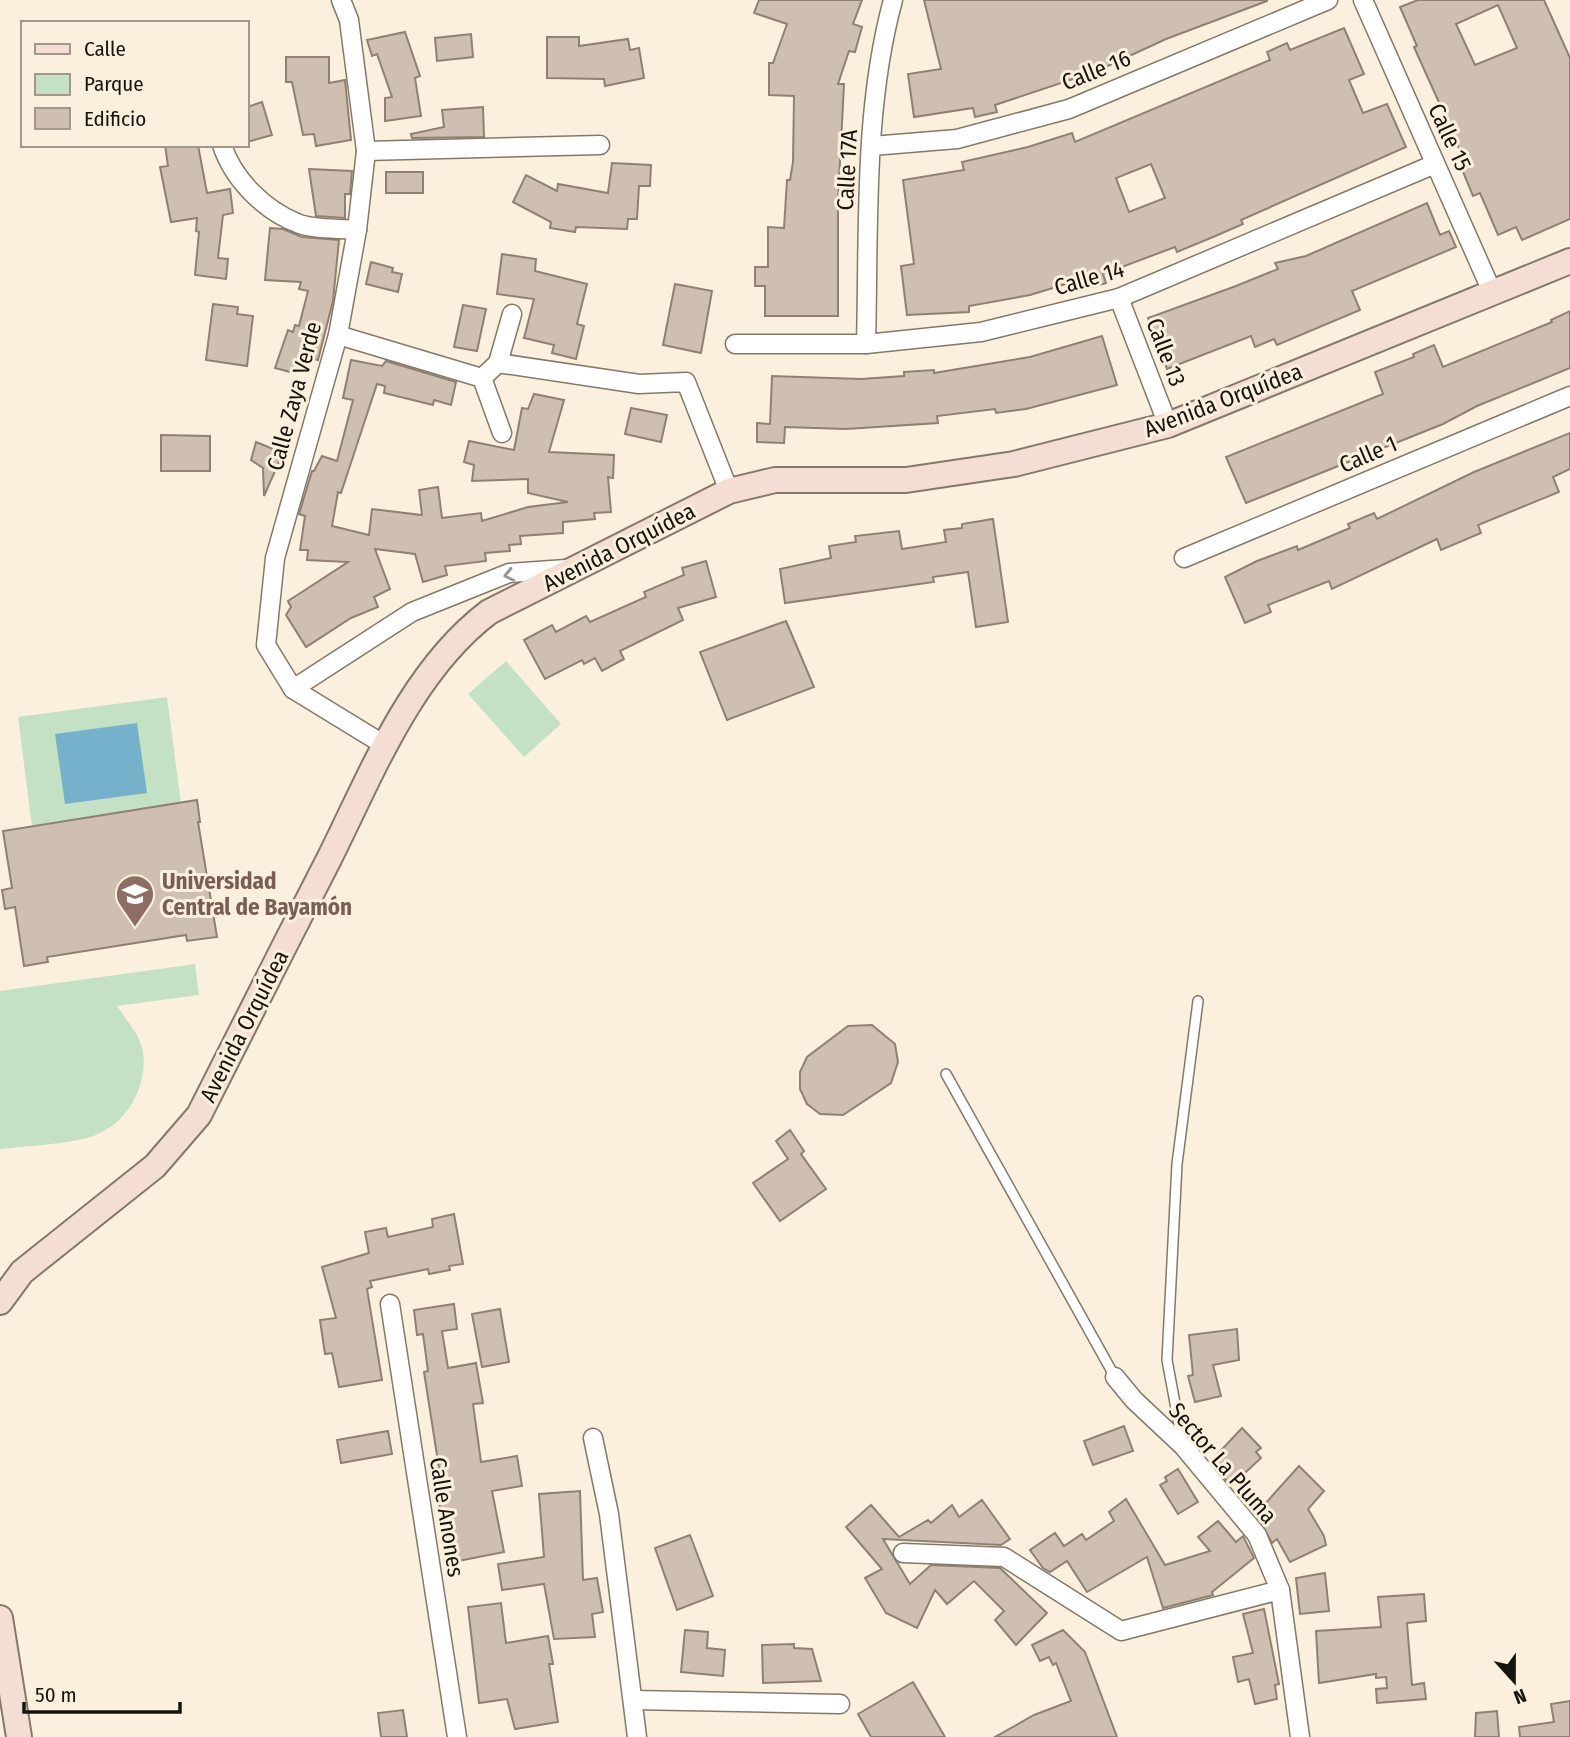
<svg xmlns="http://www.w3.org/2000/svg" width="1570" height="1737" font-family="'Fira Sans Condensed',sans-serif">
	<rect width="100%" height="100%" fill="#fbf0dd"/>
	<g fill="#c5e1c4">
		<polygon points="506,661 561,724 524,757 468,694"/>
		<polygon points="167,697 181,803 32,827 18,717"/>
		<path d="M195 964 199 995 117 1006C126 1020 137 1031 142 1047 150 1082 129 1122 96 1135 73 1144 26 1146 0 1149V991Z"/>
	</g>
	<polygon fill="#75b1ca" points="137,723 147,793 65,804 55,734"/>
	<g fill="#cfbfb1" stroke="#908073" stroke-width="2" fill-rule="evenodd">
		<polygon points="759,0 862,0 853,24 862,27 855,52 849,51 838,84 844,84 838,201 838,316 765,316 765,286 755,286 755,267 768,267 768,227 784,228 787,180 790,180 793,162 794,96 769,95 769,63 773,63 787,24 754,13"/>
		<polygon points="924,0 1267,0 1267,1 1166,39 1097,71 995,105 997,112 975,117 973,108 914,117 908,74 941,69"/>
		<path d="M1418 0H1544L1570 58V219L1522 240 1516 227 1498 235 1480 193 1473 196 1461 167 1465 165 1455 138 1414 47 1417 46 1400 7ZM1498 5 1517 48 1475 65 1456 24Z"/>
		<path d="M1344 28 1364 74 1349 80 1363 113 1387 104 1406 147 1241 220 1243 224 1213 237 1177 252 1175 247 1103 274 1106 283 1085 289 1082 279 1030 295 969 306V312L907 315 901 266 914 264 903 180 964 170 962 162 1028 147 1072 133 1075 142 1270 60 1267 52 1287 43 1290 50ZM1151 164 1165 198 1129 212 1116 178Z"/>
		<polygon points="405,32 420,76 415,78 421,116 385,121 385,98 392,97 377,54 372,56 367,40"/>
		<polygon points="471,34 473,57 437,61 435,38"/>
		<polygon points="547,37 579,37 579,46 628,39 630,50 639,48 644,78 605,86 604,79 547,78"/>
		<polygon points="286,57 329,57 329,83 345,80 351,140 316,146 314,134 303,135 292,82 286,82"/>
		<polygon points="262,102 272,135 247,142 247,107"/>
		<polygon points="483,107 484,137 412,138 411,134 444,127 442,110"/>
		<polygon points="165,145 198,145 207,193 230,189 233,213 223,215 218,258 228,259 226,279 195,275 199,232 196,231 197,218 171,222 160,167 168,166"/>
		<polygon points="612,163 651,165 650,186 639,186 637,219 628,219 627,229 576,227 575,232 550,228 551,222 513,202 526,175 557,191 558,184 608,193"/>
		<polygon points="309,169 352,171 350,194 345,194 345,218 316,216"/>
		<rect x="386" y="172" width="37" height="21"/>
		<polygon points="1427,203 1440,235 1449,231 1456,247 1352,291 1360,310 1277,345 1274,339 1255,347 1251,336 1167,369 1148,318 1236,286 1278,269 1275,263 1306,256"/>
		<polygon points="270,228 283,229 302,237 339,240 333,301 318,360 299,355 294,373 275,368 288,330 293,332 295,325 299,326 308,291 299,289 301,282 265,280"/>
		<polygon points="502,254 536,259 535,271 587,284 577,324 584,326 576,359 552,353 554,345 524,338 534,299 497,294"/>
		<polygon points="371,262 393,268 392,272 402,274 398,292 366,284"/>
		<polygon points="675,284 712,291 701,353 663,345"/>
		<polygon points="213,304 238,307 237,314 253,316 247,366 206,360"/>
		<polygon points="463,305 486,309 477,351 454,347"/>
		<polygon points="1570,311 1570,368 1477,406 1443,424 1246,503 1226,457 1383,394 1375,372 1414,357 1413,354 1434,345 1443,367 1552,322 1551,320"/>
		<polygon points="1102,336 1117,385 1026,409 996,413 995,409 937,416 938,423 846,429 785,427 784,443 757,442 757,423 770,424 772,376 861,379 904,376 904,372 934,370 934,373 1030,357"/>
		<polygon points="351,360 382,366 386,361 456,382 451,405 434,400 433,405 384,393 385,386 377,384 341,493 338,492 332,526 369,535 372,509 422,515 419,490 438,487 442,518 481,513 482,521 528,507 568,502 528,493 528,479 472,481 474,465 464,462 469,441 514,450 522,408 528,409 534,394 564,400 549,452 614,455 613,478 608,477 611,512 594,513 595,519 563,522 563,533 520,536 521,544 509,545 510,551 485,553 486,561 445,566 447,575 423,582 415,554 375,549 390,589 374,597 378,607 351,618 306,647 286,615 291,607 288,601 348,562 307,560 308,550 300,550 305,516 299,514 312,471 314,471 322,456 337,461 353,400 343,398"/>
		<polygon points="631,408 667,415 661,442 625,434"/>
		<polygon points="1570,433 1570,469 1553,477 1559,492 1478,525 1481,533 1441,550 1437,539 1332,589 1329,581 1268,605 1271,612 1245,623 1225,577 1257,561 1297,546 1298,550 1350,528 1348,524 1374,513 1377,519 1474,472"/>
		<polygon points="161,435 210,436 210,471 161,471"/>
		<polygon points="256,442 283,453 264,496 263,468 251,460"/>
		<polygon points="993,519 1008,622 976,627 968,572 933,577 934,582 785,603 780,569 831,558 829,546 856,542 855,536 899,531 902,549 946,542 944,530 962,528 962,524"/>
		<polygon points="706,561 716,597 678,608 683,620 620,651 624,659 602,671 595,658 584,664 582,660 545,679 524,640 552,625 556,632 586,616 590,622 646,597 644,592 684,575 682,568"/>
		<polygon points="786,621 814,687 727,720 700,652"/>
		<polygon points="197,800 200,822 198,822 217,937 187,941 186,935 47,957 48,962 24,966 15,907 5,909 2,890 12,888 3,831"/>
		<polygon points="872,1025 895,1044 898,1062 891,1083 843,1115 820,1114 807,1104 800,1089 800,1072 807,1057 848,1026"/>
		<polygon points="790,1130 804,1151 801,1154 826,1189 780,1221 753,1183 788,1159 776,1141"/>
		<polygon points="454,1214 463,1264 449,1266 450,1270 429,1274 428,1269 370,1281 372,1287 367,1289 382,1380 339,1387 332,1353 325,1354 320,1320 336,1318 322,1267 369,1253 365,1232 386,1228 388,1237 433,1227 432,1219"/>
		<polygon points="454,1304 457,1329 442,1331 448,1368 476,1363 483,1403 473,1404 481,1462 517,1456 522,1486 492,1491 504,1552 448,1563 434,1469 439,1468 424,1372 428,1371 423,1334 417,1335 414,1310"/>
		<polygon points="500,1309 509,1362 482,1367 472,1314"/>
		<polygon points="1237,1329 1239,1360 1213,1365 1221,1396 1195,1402 1188,1376 1193,1375 1189,1335"/>
		<polygon points="1124,1426 1133,1451 1093,1465 1084,1441"/>
		<polygon points="1242,1428 1261,1448 1256,1452 1261,1458 1231,1486 1211,1461"/>
		<polygon points="388,1431 392,1454 341,1463 337,1440"/>
		<polygon points="1299,1466 1324,1491 1308,1509 1324,1536 1326,1545 1290,1562 1277,1539 1272,1543 1256,1514"/>
		<polygon points="1178,1469 1198,1502 1178,1514 1160,1485 1167,1481 1165,1477"/>
		<polygon points="580,1491 583,1580 597,1578 603,1612 592,1614 595,1637 554,1639 544,1584 502,1590 498,1564 544,1557 539,1494"/>
		<polygon points="1126,1499 1165,1565 1210,1551 1198,1537 1218,1521 1236,1542 1243,1536 1254,1558 1212,1592 1213,1595 1163,1608 1147,1557 1087,1592 1067,1561 1050,1572 1043,1568 1030,1550 1055,1533 1064,1546 1082,1534 1086,1540 1114,1521 1109,1512"/>
		<polygon points="982,1500 1010,1539 1001,1545 883,1539 910,1584 931,1565 1000,1568 1047,1613 1016,1645 995,1620 1004,1611 974,1581 947,1604 935,1590 917,1628 886,1613 865,1578 882,1569 846,1527 871,1505 899,1537 928,1520 931,1523 952,1505 959,1517"/>
		<polygon points="690,1535 713,1596 677,1610 655,1548"/>
		<polygon points="1325,1573 1329,1611 1300,1614 1296,1578"/>
		<polygon points="1424,1594 1426,1621 1407,1623 1412,1685 1424,1683 1426,1699 1377,1703 1376,1689 1387,1688 1386,1677 1376,1678 1376,1674 1319,1683 1316,1631 1381,1627 1378,1597"/>
		<polygon points="501,1603 506,1643 548,1636 553,1664 549,1664 558,1722 515,1729 507,1699 479,1703 468,1607"/>
		<polygon points="1264,1609 1279,1684 1275,1685 1277,1699 1255,1704 1249,1679 1238,1682 1233,1657 1253,1653 1243,1614"/>
		<polygon points="685,1630 708,1632 707,1648 725,1650 723,1676 681,1672"/>
		<polygon points="1063,1630 1085,1652 1117,1737 995,1737 1034,1715 1071,1701 1056,1663 1053,1665 1049,1657 1040,1661 1032,1645"/>
		<polygon points="794,1644 794,1648 812,1649 821,1681 763,1683 762,1645"/>
		<polygon points="913,1682 945,1737 871,1737 858,1714"/>
		<polygon points="1570,1701 1570,1737 1520,1737 1519,1727 1554,1722 1551,1704"/>
		<polygon points="403,1710 407,1737 381,1737 378,1713"/>
		<polygon points="1497,1711 1499,1737 1475,1737 1476,1713"/>
	</g>
	<g fill="none" stroke-linecap="round" stroke-linejoin="round">
		<g stroke="#837969" stroke-width="12">
			<g id="lane">
				<polyline points="946,1074 1115,1377"/>
				<polyline points="1182,1441 1167,1360 1177,1164 1198,1001"/>
			</g>
		</g>
		<g stroke="#837969" stroke-width="21">
			<g id="street">
				<polyline points="341,0 349,20 366,151 357,230 338,335 275,558 266,645 293,689 386,746"/>
				<polyline points="1363,0 1493,294"/>
				<path d="M222 145C233 179 264 210 297 223 313 230 339 228 357 230"/>
				<polyline points="872,146 957,139 1069,109 1328,0"/>
				<polyline points="366,151 600,145"/>
				<polyline points="1119,298 1168,425"/>
				<polyline points="338,335 482,378 502,433"/>
				<polyline points="735,344 866,344 981,332 1119,298 1435,164"/>
				<path d="M866 344C869 230 863 110 893 0"/>
				<polyline points="498,363 512,314"/>
				<polyline points="482,378 498,363 639,384 686,382 729,491"/>
				<polyline points="1184,558 1570,396"/>
				<polyline points="293,689 412,612 509,573 566,569"/>
				<polyline points="390,1304 457,1737"/>
				<polyline points="1115,1377 1134,1400 1183,1446 1257,1535 1280,1590 1300,1737"/>
				<polyline points="593,1438 609,1514 637,1737"/>
				<polyline points="903,1553 1004,1557 1121,1631 1280,1590"/>
				<polyline points="633,1700 840,1704"/>
			</g>
		</g>
		<g stroke="#837969" stroke-width="28">
			<g id="secondary">
				<path d="M0 1302 22 1272 155 1166 199 1115C242 1030 285 944 329 859 372 773 411 671 489 612L729 491 775 480H906L1014 464 1168 425 1570 261"/>
				<polyline points="0,1618 19,1737"/>
			</g>
		</g>
		<use href="#lane" stroke="#fff" stroke-width="9"/>
		<use href="#street" stroke="#fff" stroke-width="18"/>
		<use href="#secondary" stroke="#f4ddd2" stroke-width="24"/>
	</g>
	<defs><path id="oneway-chevron" d="M-2-3.5L2.5 0L-2 3.5" fill="none" stroke-width="1.6" stroke-linecap="round" stroke-linejoin="round" transform="scale(1.75)"/></defs>
	<use stroke="#979592" href="#oneway-chevron" transform="translate(509 575) rotate(167)"/>
	<defs>
		<g id="university-pin" transform="scale(2.0125)"><path d="M0 17L-7.5 6A9.5 9.5 0 1 1 7.5 6Z" fill="#8d6e63" stroke="#fbf0dd"/><path d="M0-5L7-2L0 1L-7-2ZM-4 1L0 2.5L4 1V4Q0 6-4 4Z" fill="#fff"/></g>
	</defs>
	<g fill-rule="evenodd">
		<use href="#university-pin" x="135" y="894"/>
	</g>
	<g text-anchor="middle" stroke-width="6" stroke-linejoin="round" paint-order="stroke">
		<g font-size="23" fill="#17130d" stroke="#fbf0dd">
			<text transform="translate(1096 70) rotate(-22)" y="8">Calle 16</text>
			<text transform="translate(1450 137) rotate(65)" y="8">Calle 15</text>
			<text transform="translate(847 170) rotate(-87)" y="8">Calle 17A</text>
			<text transform="translate(1089 278) rotate(-16)" y="8">Calle 14</text>
			<text transform="translate(1166 352) rotate(69)" y="8">Calle 13</text>
			<text transform="translate(294 396) rotate(-75)" y="8">Calle Zaya Verde</text>
			<text transform="translate(1223 400) rotate(-21)" y="8">Avenida Orquídea</text>
			<text transform="translate(1368 454) rotate(-23)" y="8">Calle 1</text>
			<text transform="translate(619 547) rotate(-27)" y="8">Avenida Orquídea</text>
			<text transform="translate(244 1026) rotate(-63)" y="8">Avenida Orquídea</text>
			<text transform="translate(1223 1463) rotate(49)" y="8">Sector La Pluma</text>
			<text transform="translate(447 1517) rotate(81)" y="8">Calle Anones</text>
		</g>
		<g font-size="23" font-weight="bold" fill="#785e54" stroke="#fbf0dd" text-anchor="start">
			<text x="162" y="889">Universidad<tspan x="162" dy="26">Central de Bayamón</tspan></text>
		</g>
	</g>
	<rect x="21" y="21" width="228" height="126" fill="#fbf0dd" stroke="#a0988a" stroke-width="2"/>
	<rect x="35" y="44" width="35" height="10" fill="#f4ddd2" stroke="#a0988a" stroke-width="2"/>
	<text x="84" y="56" font-size="21" fill="#17130d">Calle</text>
	<rect x="35" y="74" width="35" height="21" fill="#c5e1c4" stroke="#a0988a" stroke-width="2"/>
	<text x="84" y="91" font-size="21" fill="#17130d">Parque</text>
	<rect x="35" y="108" width="35" height="21" fill="#cfbfb1" stroke="#a0988a" stroke-width="2"/>
	<text x="84" y="126" font-size="21" fill="#17130d">Edificio</text>
	<g transform="translate(1514 1681) rotate(159)" stroke="#fbf0dd" stroke-width="5" paint-order="stroke">
	<path d="M0-5L12 26L0 18L-12 26Z" fill="#17130d"/>
	<text y="-10" font-size="19" font-weight="bold" text-anchor="middle" fill="#17130d">N</text>
	</g>
	<path d="M24 1702v10h156v-10" fill="none" stroke="#17130d" stroke-width="3.5"/>
	<text x="35" y="1702" font-size="21" fill="#17130d" stroke="#fbf0dd" stroke-width="5" paint-order="stroke">50 m</text>
</svg>
